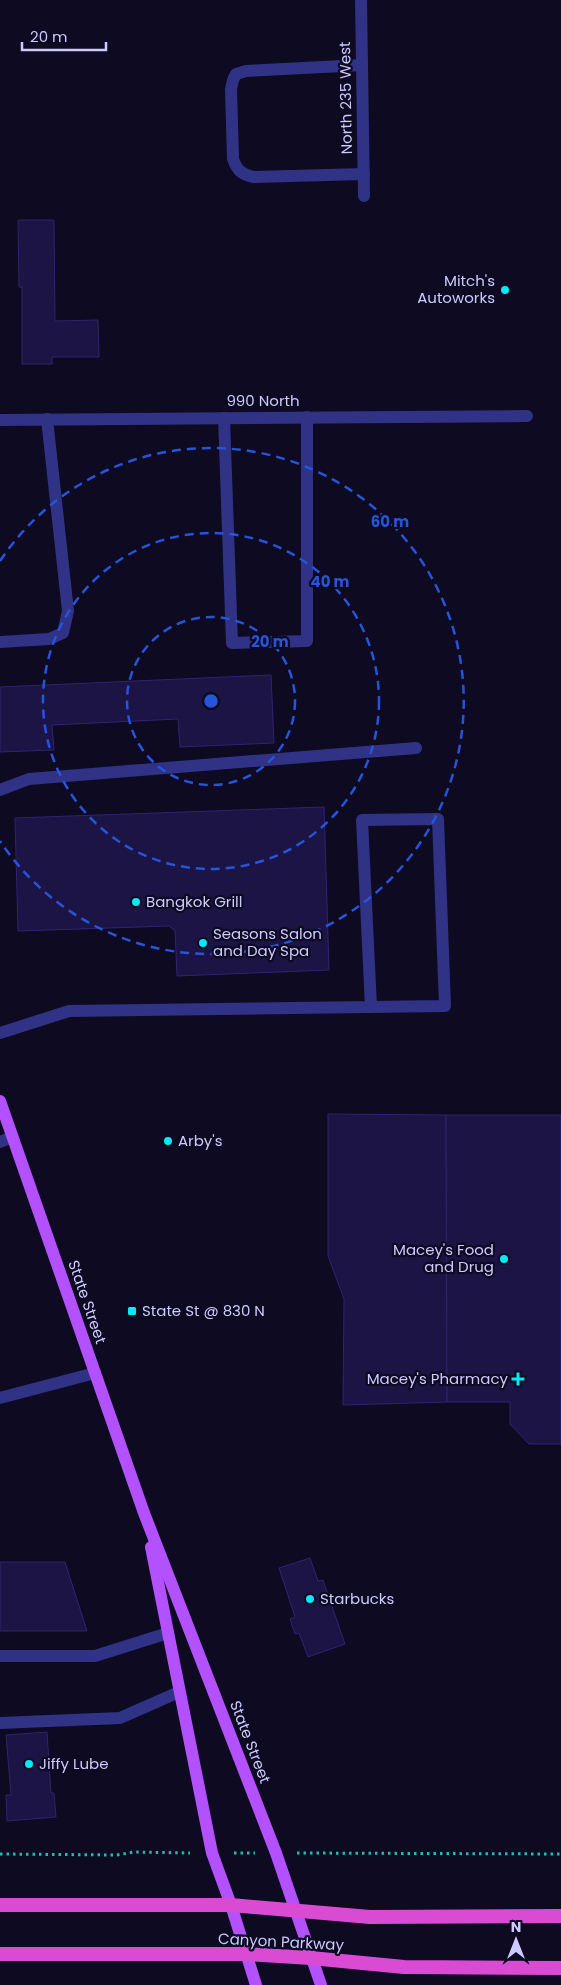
<svg xmlns="http://www.w3.org/2000/svg" width="561" height="1985" font-family="Poppins,sans-serif">
	<rect width="100%" height="100%" fill="#0d0a21"/>
	<g fill="#1b1444" stroke="#2f2473">
		<polygon points="18,220 54,220 55,321 98,320 99,357 52,357 52,364 22,364 22,287 19,287"/>
		<polygon points="271,675 274,743 180,747 178,719 52,725 54,750 0,752 0,687"/>
		<polygon points="324,807 329,970 177,976 175,931 169,926 18,931 15,818"/>
		<polygon points="328,1114 446,1115 447,1402 343,1405 344,1299 328,1256"/>
		<polygon points="446,1115 561,1115 561,1444 529,1444 510,1424 510,1402 447,1402"/>
		<polygon points="310,1558 318,1581 323,1580 345,1644 308,1657 299,1633 295,1634 290,1619 295,1617 279,1568"/>
		<polygon points="0,1562 65,1562 87,1631 0,1631"/>
		<polygon points="47,1732 51,1793 54,1793 56,1817 7,1821 6,1795 11,1795 6,1735"/>
	</g>
	<g fill="none" stroke-linecap="round" stroke-linejoin="round">
		<g stroke="#20bdab" stroke-width="3" stroke-dasharray="2.5 4" stroke-linecap="butt">
			<polyline points="234,1853 255,1853"/>
			<polyline points="297,1853 561,1854"/>
			<polyline points="0,1854 117,1855 134,1852 190,1853"/>
		</g>
		<g stroke="#303285" stroke-width="12">
			<path d="M362 65 246 71 236 74 233 80 231 89 233 159C237 170 241 174 253 177L364 174"/>
			<polyline points="224,418 232,643 307,641 307,417"/>
			<polyline points="0,642 49,639 63,633 68,611 47,419"/>
			<polyline points="0,790 29,779 416,748"/>
			<polyline points="0,1033 69,1011 445,1006 438,819 362,820 371,1007"/>
			<polyline points="0,1142 12,1137"/>
			<polyline points="0,1398 95,1373"/>
			<polyline points="0,1656 95,1656 168,1633"/>
			<polyline points="0,1723 120,1718 179,1692"/>
		</g>
		<g stroke="#303285" stroke-width="12">
			<polyline points="361,0 364,196"/>
			<polyline points="0,420 527,416"/>
		</g>
		<g stroke="#b451ff" stroke-width="12">
			<polyline points="0,1101 144,1513 276,1853 321,1985"/>
			<polyline points="151,1547 212,1853 231,1905 256,1985"/>
		</g>
		<g stroke="#da4bd4" stroke-width="14">
			<polyline points="0,1905 231,1905 370,1917 561,1916"/>
			<polyline points="0,1954 245,1954 311,1958 404,1967 561,1968"/>
		</g>
	</g>
	<g fill="none" stroke="#2654da" stroke-width="2.5" stroke-dasharray="9 6">
		<circle cx="211" cy="701" r="84"/>
		<circle cx="211" cy="701" r="168"/>
		<path d="M0 561A253 253 0 1 1 0 841"/>
	</g>
	<g fill="#00ebf5" stroke="#0d0a21" stroke-width="2">
		<circle cx="505" cy="290" r="5"/>
		<circle cx="136" cy="902" r="5"/>
		<circle cx="203" cy="943" r="5"/>
		<circle cx="168" cy="1141" r="5"/>
		<circle cx="504" cy="1259" r="5"/>
		<rect x="127" y="1306" width="10" height="10" rx="2.5"/>
		<path d="M515.5 1371.5h5v5h5v5h-5v5h-5v-5h-5v-5h5z"/>
		<circle cx="310" cy="1599" r="5"/>
		<circle cx="29" cy="1764" r="5"/>
	</g>
	<g text-anchor="middle" stroke-width="4.5" stroke-linejoin="round" paint-order="stroke">
		<g font-size="15" fill="#cdcaff" stroke="#0d0a21">
			<text transform="translate(346 98) rotate(-91)" y="5">North 235 West</text>
			<text x="263" y="406">990 North</text>
			<text transform="translate(87 1302) rotate(71)" y="5">State Street</text>
			<text transform="translate(250 1742) rotate(69)" y="5">State Street</text>
			<text transform="translate(281 1942) rotate(3)" y="5">Canyon Parkway</text>
		</g>
		<g font-size="15" fill="#cdcaff" stroke="#0d0a21" text-anchor="start">
			<text x="495" y="286" text-anchor="end">Mitch's<tspan x="495" dy="17">Autoworks</tspan></text>
			<text x="146" y="907">Bangkok Grill</text>
			<text x="213" y="939">Seasons Salon<tspan x="213" dy="17">and Day Spa</tspan></text>
			<text x="178" y="1146">Arby's</text>
			<text x="494" y="1255" text-anchor="end">Macey's Food<tspan x="494" dy="17">and Drug</tspan></text>
			<text x="142" y="1316">State St @ 830 N</text>
			<text x="508" y="1384" text-anchor="end">Macey's Pharmacy</text>
			<text x="320" y="1604">Starbucks</text>
			<text x="39" y="1769">Jiffy Lube</text>
		</g>
	</g>
	<circle cx="211" cy="701" r="8" fill="#2654da" stroke="#0d0a21" stroke-width="2.5"/>
	<g font-size="15" text-anchor="middle" font-weight="bold" fill="#2654da" stroke="#0d0a21" stroke-width="4.5" stroke-linejoin="round" paint-order="stroke">
		<text x="390" y="527">60 m</text>
		<text x="330" y="587">40 m</text>
		<text x="270" y="647">20 m</text>
	</g>
	<g transform="translate(516 1940)" stroke="#0d0a21" stroke-width="4" paint-order="stroke">
	<path d="M0-4L9 19L0 12L-9 19Z" fill="#cdcaff"/>
	<text y="-8" font-size="14" font-weight="bold" text-anchor="middle" fill="#cdcaff">N</text>
	</g>
	<path d="M22 42v8h84v-8" fill="none" stroke="#cdcaff" stroke-width="2.5"/>
	<text x="30" y="42" font-size="15" fill="#cdcaff" stroke="#0d0a21" stroke-width="4" paint-order="stroke">20 m</text>
</svg>
